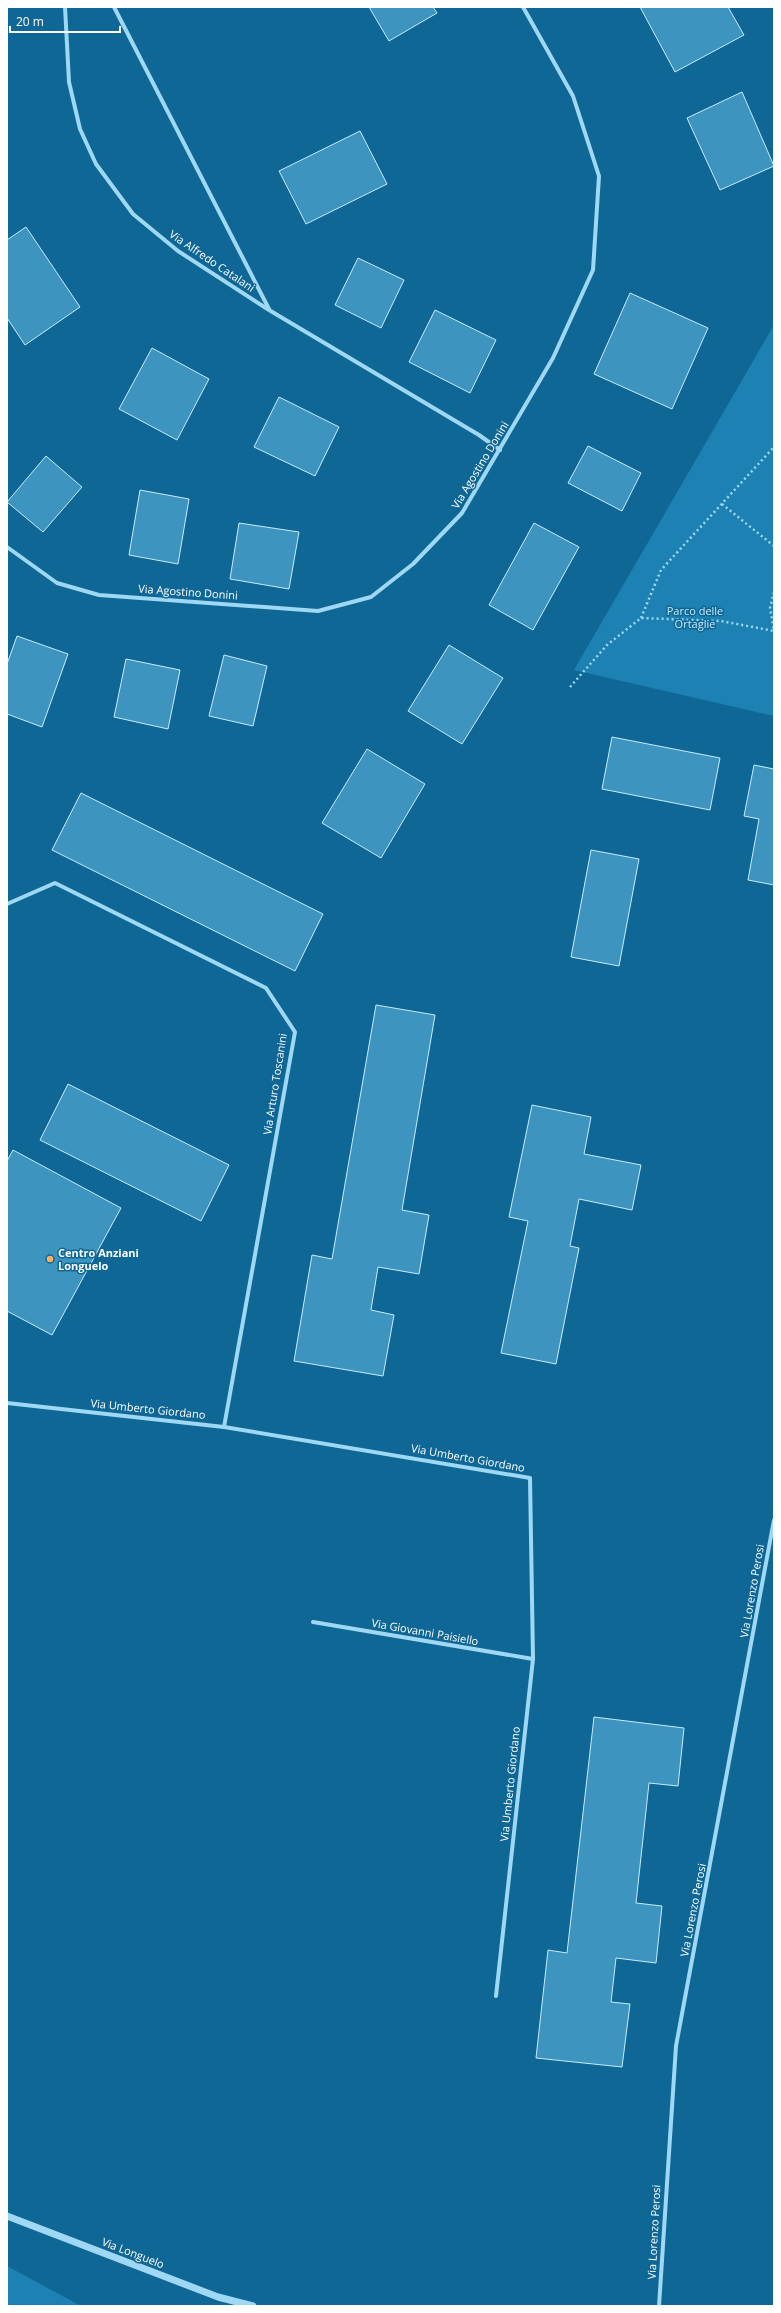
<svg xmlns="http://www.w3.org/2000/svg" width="781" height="2313" font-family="'Open Sans',sans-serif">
	<rect width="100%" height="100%" fill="#0f6796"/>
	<g fill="#1e81b3">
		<polygon points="774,325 774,716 574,670"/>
		<polygon points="7,2266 81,2306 7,2306"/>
	</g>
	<g fill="#3d94bf" stroke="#c6ecfe">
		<polygon points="369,7 433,7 437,13 389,41"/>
		<polygon points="640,7 728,7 744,35 675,72"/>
		<polygon points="742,92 774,166 720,190 687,118"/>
		<polygon points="360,131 387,184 306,224 279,171"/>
		<polygon points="26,227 80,307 25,345 7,318 7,240"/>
		<polygon points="358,258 404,280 381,328 335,305"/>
		<polygon points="630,293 708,328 672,409 594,374"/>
		<polygon points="435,310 496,340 470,393 409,362"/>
		<polygon points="152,348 209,379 177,440 119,409"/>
		<polygon points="279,397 339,427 315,476 254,447"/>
		<polygon points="588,446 641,473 622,511 568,483"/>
		<polygon points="46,456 82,487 43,532 7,502"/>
		<polygon points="140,490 189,499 178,564 129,555"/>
		<polygon points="239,523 299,532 289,589 230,579"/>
		<polygon points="534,523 579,547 533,630 489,605"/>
		<polygon points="17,636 68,654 42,727 7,714 7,664"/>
		<polygon points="449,645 503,678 462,744 408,711"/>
		<polygon points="224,655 267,666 253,726 209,716"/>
		<polygon points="126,659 180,670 168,729 114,717"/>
		<polygon points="612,737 720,758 710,810 602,789"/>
		<polygon points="367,749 425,784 381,858 322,823"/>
		<polygon points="754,765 774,769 774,885 748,880 759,819 744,816"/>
		<polygon points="81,793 323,914 295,971 52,850"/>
		<polygon points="591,850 639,859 619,966 571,957"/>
		<polygon points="376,1005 435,1015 402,1210 429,1215 419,1274 378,1267 371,1310 394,1315 383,1376 294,1361 312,1255 332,1259"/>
		<polygon points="68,1084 229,1165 201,1221 40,1140"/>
		<polygon points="532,1105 591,1117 584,1154 641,1165 632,1210 579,1199 570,1246 579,1248 556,1364 501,1353 528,1221 509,1217"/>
		<polygon points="13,1150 121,1208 52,1335 7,1311 7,1161"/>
		<polygon points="594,1717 684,1728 678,1786 649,1783 636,1903 662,1906 656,1963 616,1958 611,2002 630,2004 622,2067 536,2058 548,1950 567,1953"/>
	</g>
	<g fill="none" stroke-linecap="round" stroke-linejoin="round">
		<g stroke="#9ed8f4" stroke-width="2.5" stroke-dasharray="2 3" stroke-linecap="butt">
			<polyline points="722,504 774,546"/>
			<polyline points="774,592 770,608 774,630"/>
			<polyline points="641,618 661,570 774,447"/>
			<polyline points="570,687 607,645 641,618 721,621 774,631"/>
		</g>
		<g stroke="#9ed8f4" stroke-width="4">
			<polyline points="65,7 69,82 80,129 96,164 133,214 178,251 269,310 479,435 500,450"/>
			<polyline points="114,7 269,309"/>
			<polyline points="7,547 57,583 99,595 318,611 371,597 413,564 462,513 553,358 593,270 599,176 573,96 523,7"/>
			<polyline points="7,904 55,883 266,988 295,1032 224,1427"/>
			<polyline points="7,1403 224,1427 530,1478 533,1659 496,1996"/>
			<polyline points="313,1622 533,1659"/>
			<polyline points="659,2306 676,2046 774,1520"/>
		</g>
		<polyline stroke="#9ed8f4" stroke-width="7" points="7,2216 218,2297 253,2306"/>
	</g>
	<circle fill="#ffaf61" stroke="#0f6796" stroke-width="1.5" cx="50" cy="1259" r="4"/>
	<g text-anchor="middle" stroke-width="3" stroke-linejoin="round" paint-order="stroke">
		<g font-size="11" fill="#fff" stroke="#0f6796">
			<text transform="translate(212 261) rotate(34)" y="4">Via Alfredo Catalani</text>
			<text transform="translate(480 465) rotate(-59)" y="4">Via Agostino Donini</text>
			<text transform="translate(188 592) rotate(4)" y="4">Via Agostino Donini</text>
			<text transform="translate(275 1084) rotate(-81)" y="4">Via Arturo Toscanini</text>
			<text transform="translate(148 1409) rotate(6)" y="4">Via Umberto Giordano</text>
			<text transform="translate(468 1458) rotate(10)" y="4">Via Umberto Giordano</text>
			<text transform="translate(752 1591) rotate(-80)" y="4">Via Lorenzo Perosi</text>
			<text transform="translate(425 1632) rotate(10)" y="4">Via Giovanni Paisiello</text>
			<text transform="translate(510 1784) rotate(-84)" y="4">Via Umberto Giordano</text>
			<text transform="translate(693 1910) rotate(-79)" y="4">Via Lorenzo Perosi</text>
			<text transform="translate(654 2232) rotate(-87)" y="4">Via Lorenzo Perosi</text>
			<text transform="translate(133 2253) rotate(21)" y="4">Via Longuelo</text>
		</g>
		<g font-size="11" fill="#c6ecfe" stroke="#0f6796">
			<text x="695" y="615">Parco delle<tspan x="695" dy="13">Ortaglie</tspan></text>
		</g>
		<g font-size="11" font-weight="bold" fill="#fff" stroke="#0f6796" text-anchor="start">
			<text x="58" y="1257">Centro Anziani<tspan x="58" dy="13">Longuelo</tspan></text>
		</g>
	</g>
	<rect width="781" height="2313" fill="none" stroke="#ffffff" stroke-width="16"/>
	<path d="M10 26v6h110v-6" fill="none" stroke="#ffffff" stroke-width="2"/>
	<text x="16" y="26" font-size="12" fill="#ffffff" stroke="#0f6796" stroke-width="3" paint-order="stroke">20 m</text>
</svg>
